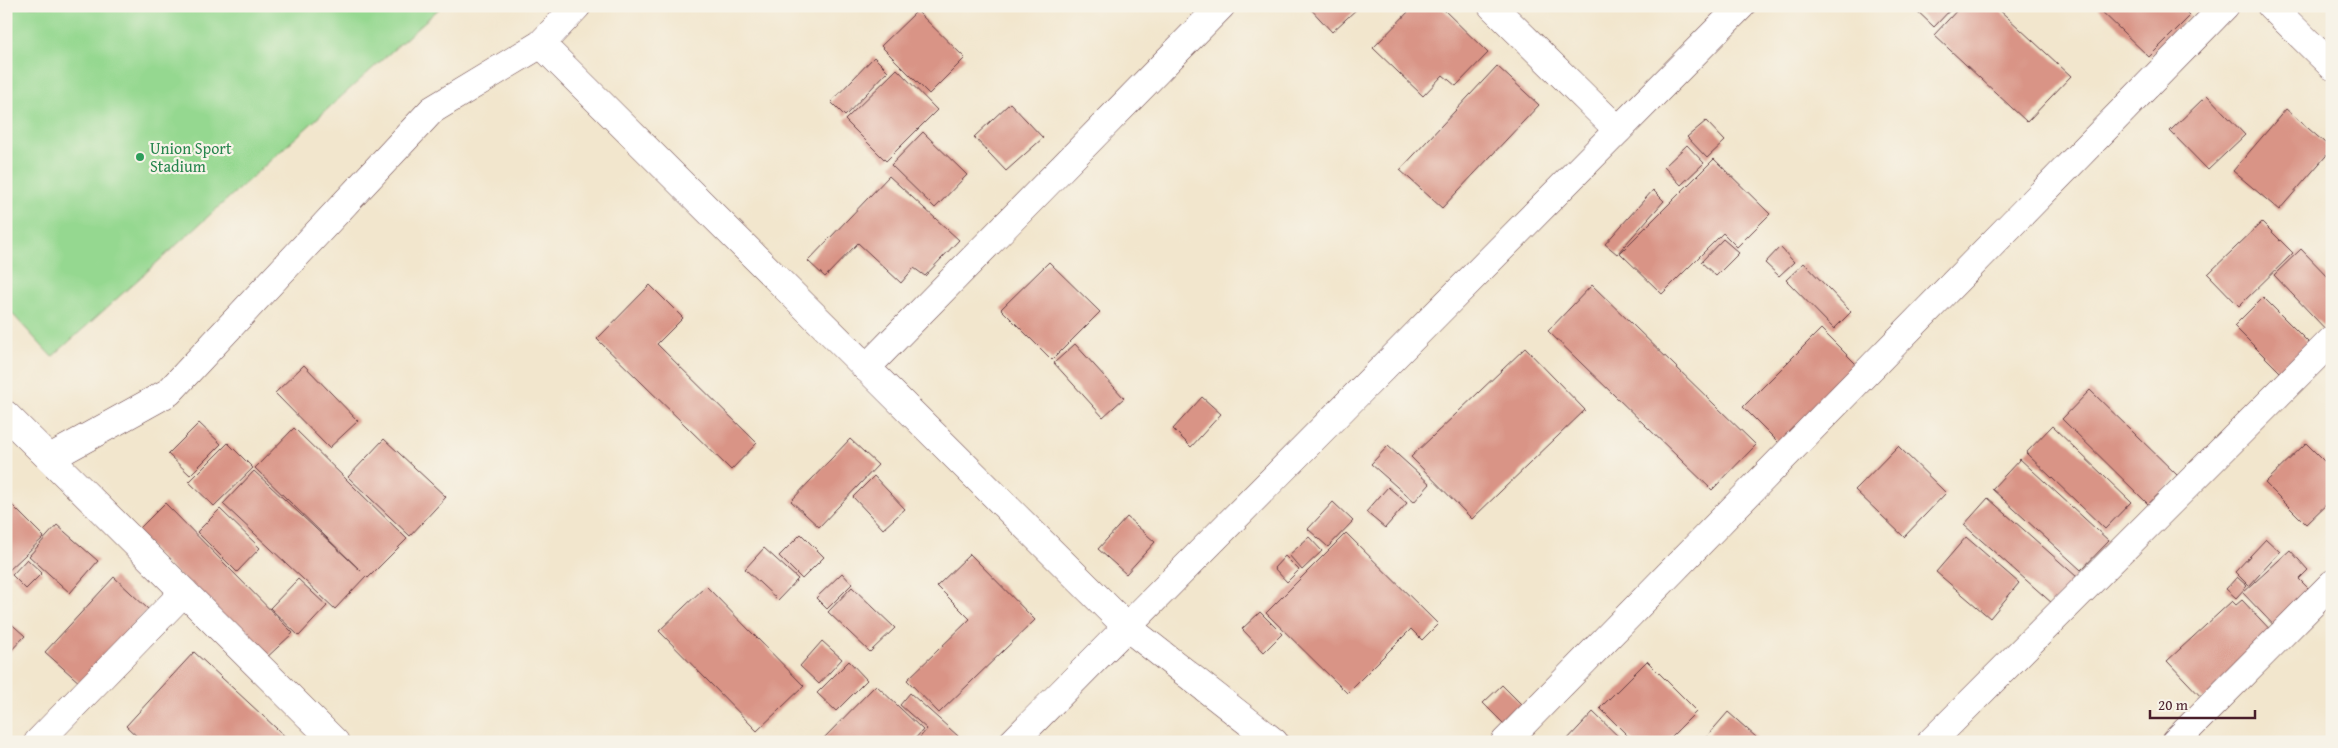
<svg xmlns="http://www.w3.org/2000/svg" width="2338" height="748" font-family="'Gentium Book Plus',serif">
	<rect width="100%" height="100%" fill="#f7f3e8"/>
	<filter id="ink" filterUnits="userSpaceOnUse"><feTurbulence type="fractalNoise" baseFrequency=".02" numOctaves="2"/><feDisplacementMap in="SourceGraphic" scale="10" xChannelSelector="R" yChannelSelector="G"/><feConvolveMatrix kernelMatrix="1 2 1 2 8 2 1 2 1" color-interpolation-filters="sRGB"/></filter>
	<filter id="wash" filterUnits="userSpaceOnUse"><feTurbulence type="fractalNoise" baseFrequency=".0096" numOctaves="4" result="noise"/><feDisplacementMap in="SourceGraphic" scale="20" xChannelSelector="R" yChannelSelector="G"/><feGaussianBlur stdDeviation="1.12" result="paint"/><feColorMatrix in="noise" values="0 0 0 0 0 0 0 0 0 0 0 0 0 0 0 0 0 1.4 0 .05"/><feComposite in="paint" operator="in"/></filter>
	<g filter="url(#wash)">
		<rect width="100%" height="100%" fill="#f2e6cd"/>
		<polygon fill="#95d890" stroke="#707c5e" points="6,6 442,6 52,357 6,307"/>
		<g id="blocks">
			<g fill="#d99486">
				<polygon points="1308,6 1360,6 1332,32"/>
				<polygon points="1414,6 1440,6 1488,53 1456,86 1443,75 1423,96 1373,48"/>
				<polygon points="1912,6 1954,6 1934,27"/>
				<polygon points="1961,6 1995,6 2071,76 2027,122 1934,35"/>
				<polygon points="2096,6 2180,6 2190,16 2149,57"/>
				<polygon points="917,11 965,58 929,94 881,46"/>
				<polygon points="874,57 888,71 845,116 831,102"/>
				<polygon points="1497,66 1539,105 1442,208 1400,170"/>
				<polygon points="897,69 937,110 886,161 845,120"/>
				<polygon points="2207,95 2245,135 2208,170 2170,131"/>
				<polygon points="1010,103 1043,138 1006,171 974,137"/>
				<polygon points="2286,109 2332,149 2279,210 2233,171"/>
				<polygon points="1706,121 1725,141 1707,158 1687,137"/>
				<polygon points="923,132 967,175 935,208 891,165"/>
				<polygon points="1687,145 1704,163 1681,185 1664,167"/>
				<polygon points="1714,159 1770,214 1737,247 1723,233 1662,294 1620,253"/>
				<polygon points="889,176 959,240 925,276 914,268 901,283 858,243 825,277 808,261"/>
				<polygon points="1653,190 1664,201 1617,254 1605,244"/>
				<polygon points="2262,222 2293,253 2239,306 2208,274"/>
				<polygon points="1723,239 1739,253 1716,276 1701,262"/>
				<polygon points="1780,247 1794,262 1779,276 1765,263"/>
				<polygon points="2301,249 2332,281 2331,335 2274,275"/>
				<polygon points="1049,262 1100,312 1052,360 1001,309"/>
				<polygon points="1804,263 1851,312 1834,329 1786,280"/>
				<polygon points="650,285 683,318 657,344 757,443 731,470 597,339"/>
				<polygon points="1592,285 1756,445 1712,490 1548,331"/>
				<polygon points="2263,297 2315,349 2286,378 2234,326"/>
				<polygon points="1821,329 1864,372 1786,450 1743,407"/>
				<polygon points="1075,344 1124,398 1103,417 1054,363"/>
				<polygon points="1525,348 1585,410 1472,519 1411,457"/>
				<polygon points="304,365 358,421 329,448 275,393"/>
				<polygon points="2090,390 2178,476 2149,505 2062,419"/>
				<polygon points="1202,397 1221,414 1191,447 1173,429"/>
				<polygon points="199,423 221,444 190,475 168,454"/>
				<polygon points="2052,426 2131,502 2105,529 2026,453"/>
				<polygon points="294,428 407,539 368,578 366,576 335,609 223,504 254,471 361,571 255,468"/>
				<polygon points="384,439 446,497 410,536 348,477"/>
				<polygon points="850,439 878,465 819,527 791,501"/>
				<polygon points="228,443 253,468 214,506 189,482"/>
				<polygon points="2306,443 2332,469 2332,499 2306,524 2265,483"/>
				<polygon points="1388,446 1430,484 1414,502 1371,464"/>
				<polygon points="1898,446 1946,493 1904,537 1855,490"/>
				<polygon points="2020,459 2109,541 2081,570 1992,489"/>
				<polygon points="874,476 905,509 883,529 853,497"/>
				<polygon points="1388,487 1407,503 1385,528 1366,512"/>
				<polygon points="1988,498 2077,577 2053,604 1964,525"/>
				<polygon points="6,499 44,537 6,573"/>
				<polygon points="1333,502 1353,521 1328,547 1308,529"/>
				<polygon points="165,503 293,633 263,661 136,532"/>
				<polygon points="220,509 260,548 237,572 197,532"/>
				<polygon points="1127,517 1155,542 1126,574 1098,549"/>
				<polygon points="57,525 98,561 70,593 29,556"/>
				<polygon points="1346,533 1438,624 1422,640 1411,629 1347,693 1266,613"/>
				<polygon points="801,534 824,557 802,579 779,556"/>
				<polygon points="1309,537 1322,551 1302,570 1289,555"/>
				<polygon points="1966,537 2019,583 1990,618 1936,572"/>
				<polygon points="2266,539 2280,552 2249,586 2235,572"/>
				<polygon points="764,548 798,579 778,600 745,569"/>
				<polygon points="2290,550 2308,570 2299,579 2320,600 2283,635 2243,593"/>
				<polygon points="970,554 1035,620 939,713 907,680 970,619 937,586"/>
				<polygon points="1285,556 1299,570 1287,582 1274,568"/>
				<polygon points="27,559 42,573 26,589 12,575"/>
				<polygon points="842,573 852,584 827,609 816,598"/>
				<polygon points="114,577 148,609 81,684 45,652"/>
				<polygon points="2237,577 2247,586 2236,598 2226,589"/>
				<polygon points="298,579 327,606 299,636 270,608"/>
				<polygon points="706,586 804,686 757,731 659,631"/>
				<polygon points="852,587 895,628 870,652 828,612"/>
				<polygon points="2242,600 2278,638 2204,700 2167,661 2232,601 2236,605"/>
				<polygon points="1260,612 1282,634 1264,652 1242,629"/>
				<polygon points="6,619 25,636 6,656"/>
				<polygon points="822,641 842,659 819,684 800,666"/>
				<polygon points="194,652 290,741 143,742 126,726"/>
				<polygon points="849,661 867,680 836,711 817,693"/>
				<polygon points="1647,661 1697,711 1666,742 1634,742 1600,708"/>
				<polygon points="876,685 923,730 912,742 820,742"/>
				<polygon points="1502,685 1526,709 1508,728 1483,703"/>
				<polygon points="910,693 958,736 953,742 916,742 927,729 900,705"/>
				<polygon points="1593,712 1624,742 1565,742"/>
				<polygon points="1728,712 1756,737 1752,742 1702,742"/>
			</g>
		</g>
	</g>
	<g filter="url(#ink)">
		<use href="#blocks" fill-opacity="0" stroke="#633d43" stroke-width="1"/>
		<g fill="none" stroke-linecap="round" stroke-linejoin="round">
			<g stroke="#633d43" stroke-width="29">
				<g id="minor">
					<polyline points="1492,6 1618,130"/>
					<polyline points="2271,6 2332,66"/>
					<polyline points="541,44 1127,627 1274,742"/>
					<polyline points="866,368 1221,6"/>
					<polyline points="6,415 335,742"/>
					<polyline points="50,458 169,392 432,110 541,44 577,6"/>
					<polyline points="38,742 184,592"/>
					<polyline points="1013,742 1741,6"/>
					<polyline points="1505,742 2225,6"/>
					<polyline points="1931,742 2332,340"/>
					<polyline points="2175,742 2332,584"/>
				</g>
			</g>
			<use href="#minor" stroke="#fff" stroke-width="28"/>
		</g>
	</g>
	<circle fill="#2e9e5b" stroke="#f7f3e8" stroke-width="2" cx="140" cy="157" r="5"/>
	<g text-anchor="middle" stroke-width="4.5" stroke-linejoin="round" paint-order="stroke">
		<g font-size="16" fill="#27864d" stroke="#f7f3e8" text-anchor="start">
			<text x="150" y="154">Union Sport<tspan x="150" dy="18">Stadium</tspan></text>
		</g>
	</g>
	<rect width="2338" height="748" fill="none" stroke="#f7f3e8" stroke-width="25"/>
	<path d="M2150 710v8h105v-8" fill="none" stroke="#4a1f2b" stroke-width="2.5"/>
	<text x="2158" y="710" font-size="15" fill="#4a1f2b" stroke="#f7f3e8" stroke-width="4" paint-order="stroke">20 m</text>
</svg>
